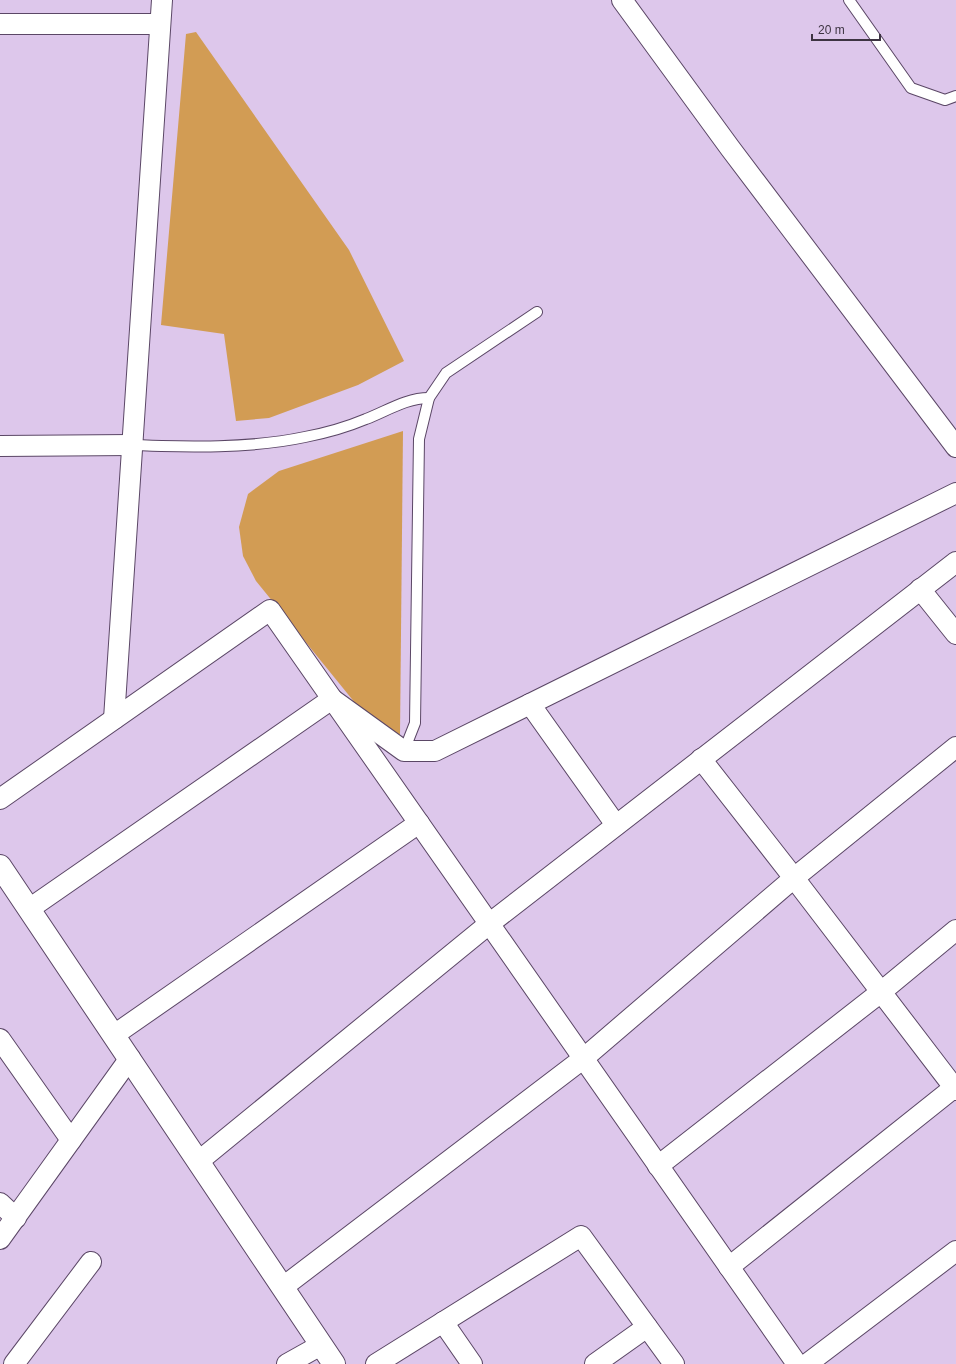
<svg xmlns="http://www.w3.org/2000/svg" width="956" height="1364" font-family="Helvetica,sans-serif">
	<rect width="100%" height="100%" fill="#ddc7eb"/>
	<g fill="#d29c54">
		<polygon points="196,32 349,250 404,361 358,385 269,418 236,421 224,334 161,325 186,34"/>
		<polygon points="403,431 400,734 386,741 256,581 243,556 239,527 248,494 279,471"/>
	</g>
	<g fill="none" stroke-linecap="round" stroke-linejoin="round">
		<g stroke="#5b4766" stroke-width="12">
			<g id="lane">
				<polyline points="849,0 911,88 945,100 956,96"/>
				<path d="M132 445C190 447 248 449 305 437 326 433 347 427 366 419 387 411 406 398 429 398"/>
				<polyline points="404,751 415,723 419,439 429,398 446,373 537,312"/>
			</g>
		</g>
		<g stroke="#5b4766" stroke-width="22">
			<g id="street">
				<polyline points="622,0 730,148 956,447"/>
				<polyline points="0,24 160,24"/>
				<polyline points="0,446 132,445"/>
				<polyline points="920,589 956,634"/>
				<polyline points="530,704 616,825"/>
				<polyline points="114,719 162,0"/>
				<polyline points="701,759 794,878 956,1090"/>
				<polyline points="0,799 270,610 797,1364"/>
				<polyline points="29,909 332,699 404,751 435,751 956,493"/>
				<polyline points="114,1035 419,823"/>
				<polyline points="0,1039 71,1140"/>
				<polyline points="199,1161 489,924 956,562"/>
				<polyline points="658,1166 881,992 956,930"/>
				<polyline points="0,1203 16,1218"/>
				<polyline points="0,1239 130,1058"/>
				<polyline points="729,1267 956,1086"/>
				<polyline points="283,1287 584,1058 794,878 956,747"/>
				<polyline points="443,1322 472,1364"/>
				<polyline points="14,1364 91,1262"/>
				<polyline points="287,1364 321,1345"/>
				<polyline points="376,1364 581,1236 674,1364"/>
				<polyline points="595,1364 647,1327"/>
				<polyline points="807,1364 956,1251"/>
			</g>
		</g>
		<g stroke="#5b4766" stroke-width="24">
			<polyline id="secondary" points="0,866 334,1364"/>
		</g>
		<use href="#lane" stroke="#fff" stroke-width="10"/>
		<use href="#street" stroke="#fff" stroke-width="20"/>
		<use href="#secondary" stroke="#fff" stroke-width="22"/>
	</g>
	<path d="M812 34v6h68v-6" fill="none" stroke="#3d3442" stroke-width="2"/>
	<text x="818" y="34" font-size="12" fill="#3d3442" stroke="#ddc7eb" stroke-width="3" paint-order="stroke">20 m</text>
</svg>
